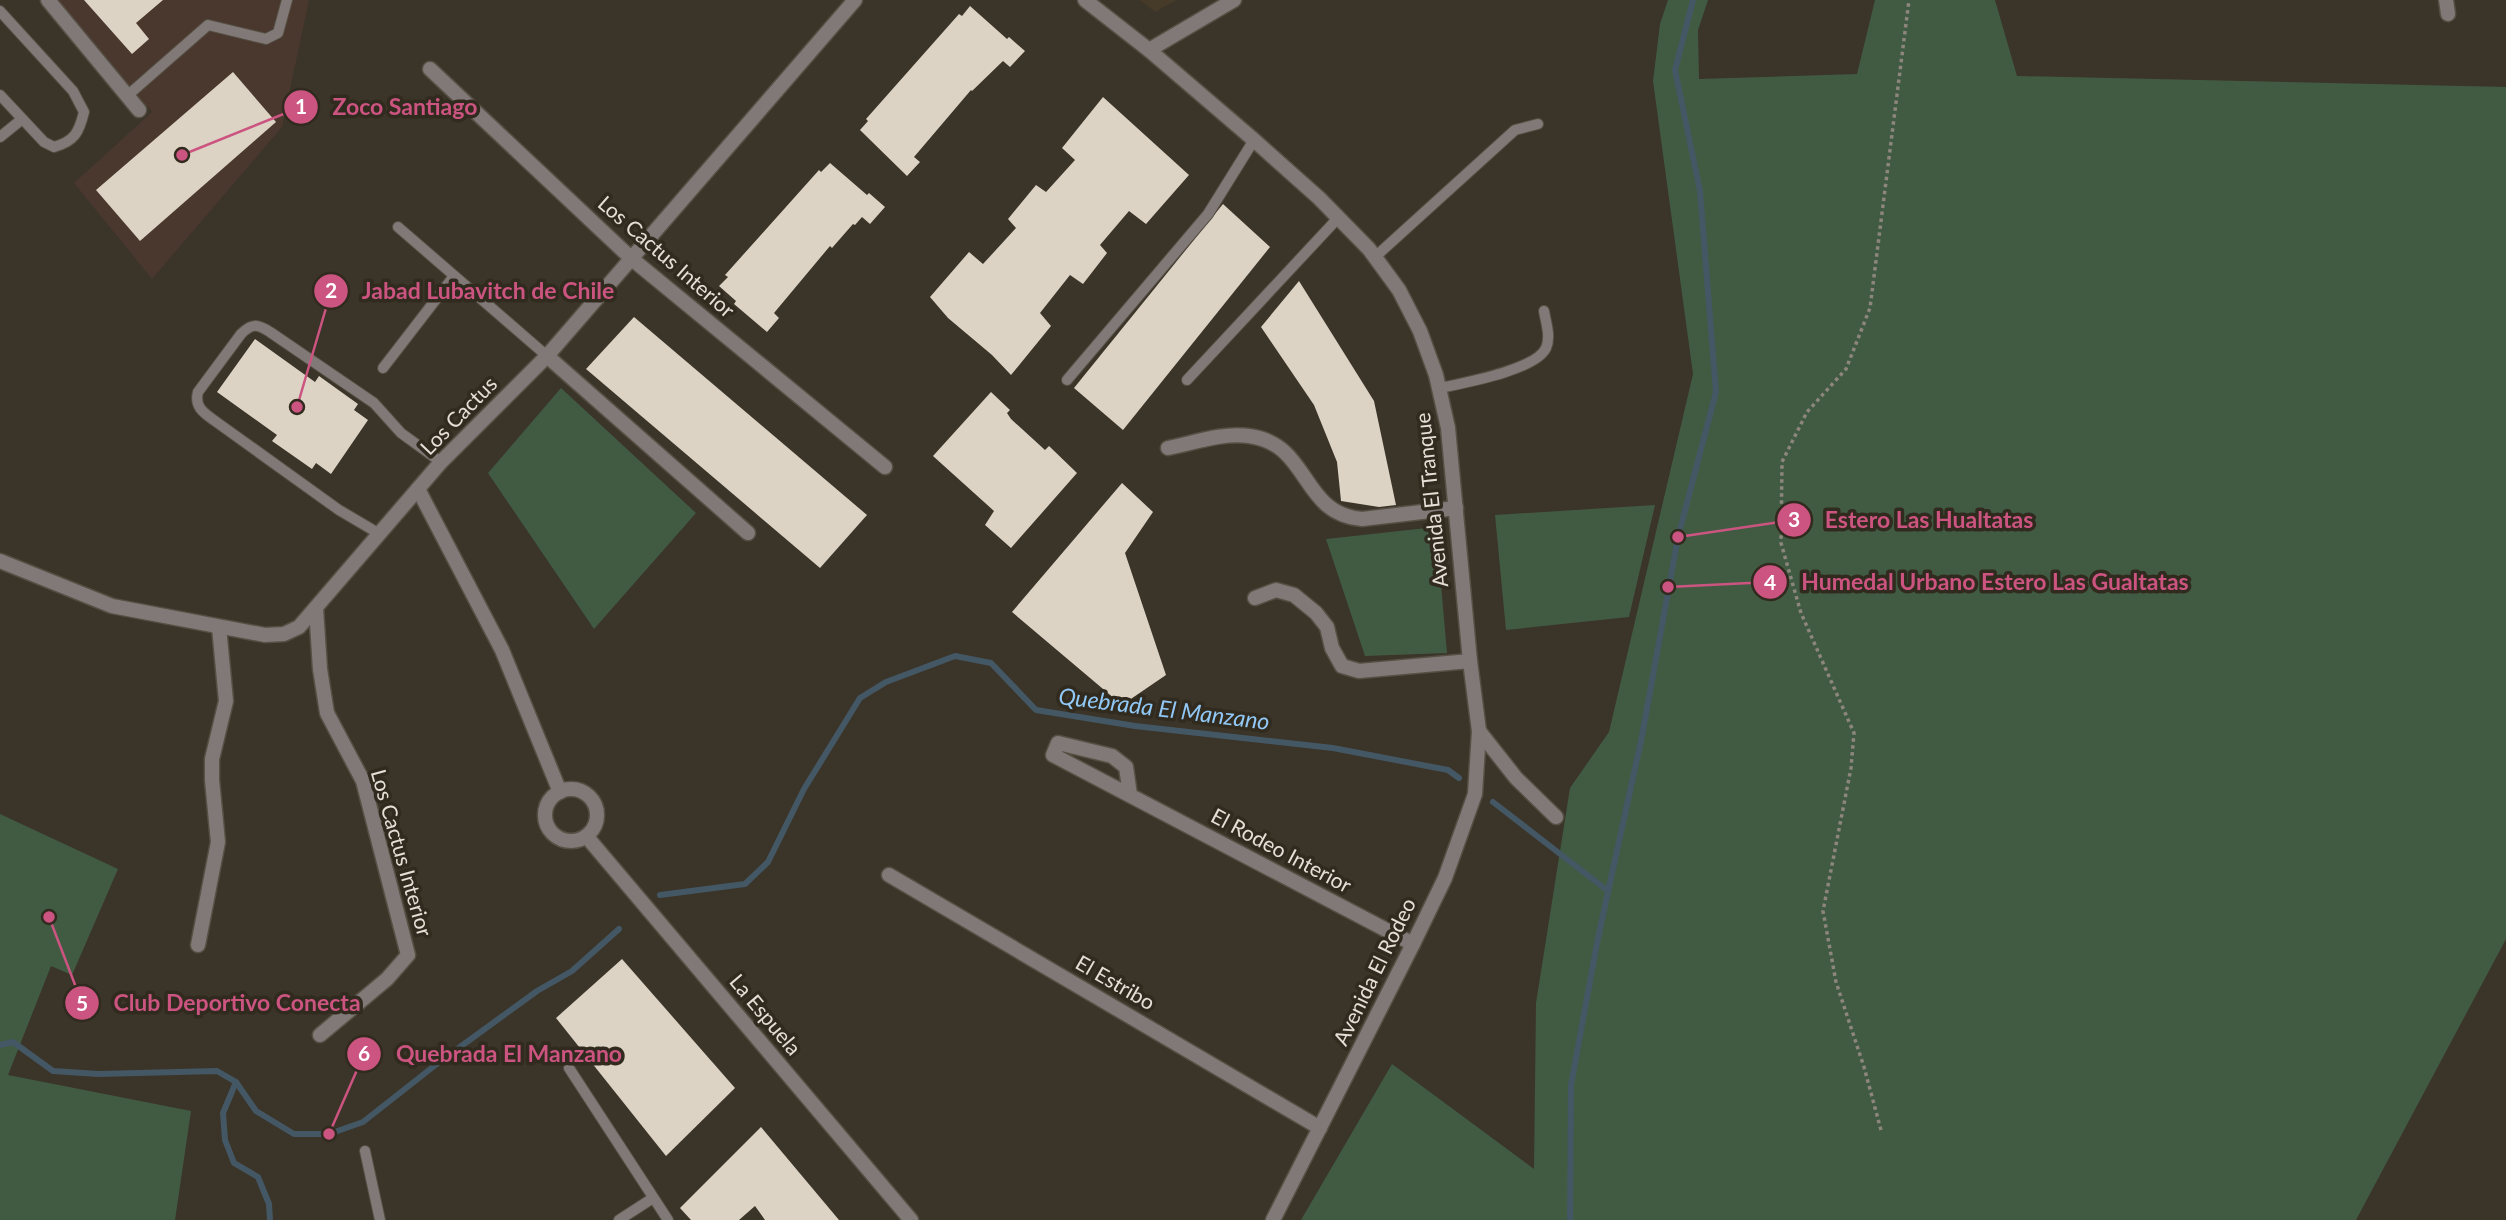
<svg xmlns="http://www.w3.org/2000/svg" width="2506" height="1220" font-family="Lato,sans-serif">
	<rect width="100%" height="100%" fill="#3b3428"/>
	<polygon fill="#4a382e" points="58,0 309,0 282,127 152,279 74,183 152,112"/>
	<polygon fill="#463a29" points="1140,0 1177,0 1155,12"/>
	<g fill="#415b43">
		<polygon points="1668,0 1708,0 1698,30 1699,79 1857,74 1875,0 1995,0 2017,76 2506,87 2506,939 2356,1220 1301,1220 1392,1064 1534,1169 1536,1003 1570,788 1609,732 1693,374 1653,81 1660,24"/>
		<polygon points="561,388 696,513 594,629 488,473"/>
		<polygon points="1655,505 1629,617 1506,630 1495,515"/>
		<polygon points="1436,527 1447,653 1365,656 1326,539"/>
		<polygon points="0,814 118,869 72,975 51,966 8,1075 191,1111 175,1220 0,1220"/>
	</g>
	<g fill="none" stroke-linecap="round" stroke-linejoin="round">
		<g stroke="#445764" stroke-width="6">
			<polyline points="1493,802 1608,891"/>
			<polyline points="660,895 745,884 768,862 804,789 860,698 886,682 955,656 991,663 1036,710 1135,726 1333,748 1448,770 1459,778"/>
			<polyline points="0,1045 13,1042 53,1071 98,1074 217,1071 236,1082 256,1111 294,1134 329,1134 363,1122 438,1063 537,991 572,971 619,929"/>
			<polyline points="236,1082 223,1113 225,1140 234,1163 258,1177 269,1204 270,1220"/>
			<polyline points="1570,1220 1571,1085 1598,938 1642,736 1678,537 1716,392 1700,191 1675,70 1693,0"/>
		</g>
	</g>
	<g fill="#dcd3c4">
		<polygon points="84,0 163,0 136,23 149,39 132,54"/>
		<polygon points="970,6 1007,39 1009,37 1025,51 1010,67 1003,61 972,91 971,90 914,157 920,162 907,176 860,130 868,121 866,119 959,14 962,16"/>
		<polygon points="233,72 276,122 140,241 96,190"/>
		<polygon points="1103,97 1189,175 1146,224 1129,211 1100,245 1107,253 1083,284 1070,275 1040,313 1051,326 1011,375 992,355 948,318 930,297 969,252 983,264 1016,228 1008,219 1036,185 1046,192 1075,160 1062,148"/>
		<polygon points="830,163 867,195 869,193 885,207 870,224 862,217 855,225 853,224 832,248 830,246 774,313 779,318 767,332 734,304 736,301 719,286 728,277 725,275 819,170 821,172"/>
		<polygon points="1223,204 1270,247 1123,430 1074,388"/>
		<polygon points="1299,281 1374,401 1396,505 1379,507 1341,501 1337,462 1314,405 1261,327"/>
		<polygon points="634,317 867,515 820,568 586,369"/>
		<polygon points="255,339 315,382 319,376 358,404 354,410 368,420 331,474 316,463 312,469 272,441 277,435 217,392"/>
		<polygon points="991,392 1010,410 1007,413 1011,419 1045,450 1049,446 1077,473 1011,548 985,525 994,511 933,456"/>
		<polygon points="1122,483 1153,512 1125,553 1166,675 1122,705 1012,612"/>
		<polygon points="622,959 735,1088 666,1156 556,1018"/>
		<polygon points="761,1127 839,1220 765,1220 755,1206 739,1220 691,1220 680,1208"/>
	</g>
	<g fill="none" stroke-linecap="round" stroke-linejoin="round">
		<g stroke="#565044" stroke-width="12">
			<g id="service">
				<path d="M0 11 73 91 84 112C79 132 75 141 54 147L44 142 0 95"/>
				<polyline points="127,96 208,25 266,39 278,33 287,0"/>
				<polyline points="0,137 21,120"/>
				<polyline points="398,227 547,356"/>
				<polyline points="1375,257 1515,130 1538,124"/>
				<polyline points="383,368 454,276"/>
				<polyline points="1067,380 1208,214 1254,140"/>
				<polyline points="1187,380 1339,217"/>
				<path d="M1440 388C1463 383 1536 370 1546 348 1551 337 1546 323 1544 311"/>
				<path d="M378 533 339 510 215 421C204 413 194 407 198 392L241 334C252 323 257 324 270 332L374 403 401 433 441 462"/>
				<polyline points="569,1068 668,1220"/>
				<polyline points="365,1151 380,1220"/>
				<polyline points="619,1220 653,1198"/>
			</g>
		</g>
		<g stroke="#565044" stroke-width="17">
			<g id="minor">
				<polyline points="48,0 139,110"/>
				<polyline points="2446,0 2448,14"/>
				<polyline points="1149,50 1234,0"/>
				<polyline points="430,69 632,259 885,467"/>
				<polyline points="547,356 748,533"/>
				<path d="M1168 448C1193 443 1224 432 1249 436 1311 444 1300 514 1362 519L1456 508"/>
				<polyline points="418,489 502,650 560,792"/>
				<polyline points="0,561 112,606 265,635 284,634 299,627 441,462 547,356 855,0"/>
				<polyline points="1255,598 1276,590 1294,595 1316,613 1327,627 1332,648 1342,666 1359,671 1470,661"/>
				<polyline points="316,608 320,669 327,713 363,781 408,955 387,979 320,1035"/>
				<polyline points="1479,731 1516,778 1556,817"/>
				<circle cx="571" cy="815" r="26"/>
				<polyline points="1130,795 1126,767 1112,756 1058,743 1053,755 1413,944"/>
				<polyline points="587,837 911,1220"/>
				<polyline points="889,875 1320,1128"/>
				<polyline points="198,945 218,842 212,780 212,759 226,701 219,627"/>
			</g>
		</g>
		<g stroke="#565044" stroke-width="17">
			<polyline id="tertiary" points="1085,0 1149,50 1254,140 1319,198 1369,249 1399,290 1420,331 1436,375 1448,428 1470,661 1479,731 1475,794 1445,878 1413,944 1273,1220"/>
		</g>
		<polyline stroke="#8c867c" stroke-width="3.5" stroke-dasharray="3.5 3.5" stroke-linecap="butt" points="1881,1130 1864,1067 1836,982 1823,911 1851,768 1854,733 1801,613 1781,543 1782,462 1807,412 1846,369 1870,308 1909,0"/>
		<use href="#service" stroke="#817978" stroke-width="10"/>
		<use href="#minor" stroke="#817978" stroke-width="14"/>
		<use href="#tertiary" stroke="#817978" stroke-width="14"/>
	</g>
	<g text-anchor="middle" stroke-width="7" stroke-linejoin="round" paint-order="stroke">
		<g font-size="21" fill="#e4e0d8" stroke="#312a1e">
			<text transform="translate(666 257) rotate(41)" y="7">Los Cactus Interior</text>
			<text transform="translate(459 416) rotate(-46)" y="7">Los Cactus</text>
			<text transform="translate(1432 500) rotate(-96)" y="7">Avenida El Tranque</text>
			<text transform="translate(1281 851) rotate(28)" y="7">El Rodeo Interior</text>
			<text transform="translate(401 853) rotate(74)" y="7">Los Cactus Interior</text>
			<text transform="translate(1375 972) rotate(-64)" y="7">Avenida El Rodeo</text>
			<text transform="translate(1115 983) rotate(30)" y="7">El Estribo</text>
			<text transform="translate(765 1015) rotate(50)" y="7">La Espuela</text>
		</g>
		<g font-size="23" font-style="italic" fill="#91c8f6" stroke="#312a1e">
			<text transform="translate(1164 709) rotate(7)" y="8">Quebrada El Manzano</text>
		</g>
	</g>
	<path fill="none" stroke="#cc5480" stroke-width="2.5" d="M182 155L301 107M297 407L331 291M1678 537L1794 520M1668 587L1770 582M49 917L82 1003M329 1134L364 1054"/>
	<g fill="#cc5480" stroke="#312a1e" stroke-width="2.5">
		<circle cx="182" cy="155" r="7"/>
		<circle cx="297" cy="407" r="7"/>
		<circle cx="1678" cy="537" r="7"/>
		<circle cx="1668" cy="587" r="7"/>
		<circle cx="49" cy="917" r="7"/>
		<circle cx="329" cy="1134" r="7"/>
		<circle cx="301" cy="107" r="18"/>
		<circle cx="331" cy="291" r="18"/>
		<circle cx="1794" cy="520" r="18"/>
		<circle cx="1770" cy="582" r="18"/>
		<circle cx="82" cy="1003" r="18"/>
		<circle cx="364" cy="1054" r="18"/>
	</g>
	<g font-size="21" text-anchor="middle" font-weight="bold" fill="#fff">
		<text x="301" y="114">1</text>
		<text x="331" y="298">2</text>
		<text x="1794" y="527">3</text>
		<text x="1770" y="590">4</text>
		<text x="82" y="1011">5</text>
		<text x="364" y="1061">6</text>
	</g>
	<g font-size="23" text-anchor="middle" font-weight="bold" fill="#cc5480" stroke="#312a1e" stroke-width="7" stroke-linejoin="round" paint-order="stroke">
		<text x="405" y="115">Zoco Santiago</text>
		<text x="488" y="299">Jabad Lubavitch de Chile</text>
		<text x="1929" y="528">Estero Las Hualtatas</text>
		<text x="1995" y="590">Humedal Urbano Estero Las Gualtatas</text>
		<text x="237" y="1011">Club Deportivo Conecta</text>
		<text x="509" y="1062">Quebrada El Manzano</text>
	</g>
</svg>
